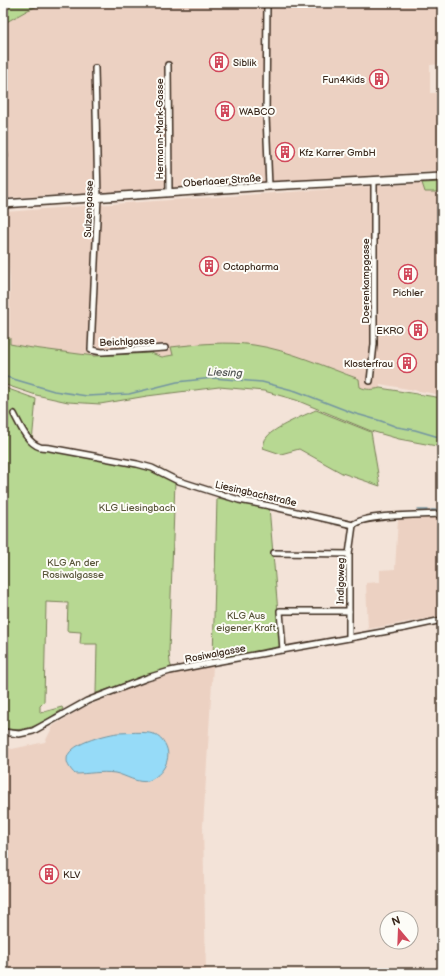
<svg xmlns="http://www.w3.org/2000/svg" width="445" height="976" font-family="'Balsamiq Sans',sans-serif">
	<rect width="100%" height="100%" fill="#f3e3d8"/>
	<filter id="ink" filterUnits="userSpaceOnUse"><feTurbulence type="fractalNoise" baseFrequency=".025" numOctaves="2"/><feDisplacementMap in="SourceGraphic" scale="8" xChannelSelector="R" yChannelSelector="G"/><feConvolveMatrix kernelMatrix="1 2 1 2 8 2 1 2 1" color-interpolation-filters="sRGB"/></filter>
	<g filter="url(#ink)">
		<g fill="#ecd1c2">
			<polygon points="45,3 434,3 442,26 442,64 430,65 430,93 442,93 442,171 160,189 7,198 3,122 8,121 3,50 3,24 28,10"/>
			<polygon points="425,183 425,192 442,192 442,395 380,384 380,388 375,390 362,388 360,387 359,379 316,363 270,349 171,347 174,355 162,357 151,353 94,356 26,347 10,344 10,282 5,212 111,204"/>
			<polygon points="442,517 442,616 368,629 366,583 380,582 380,570 395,569 398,519"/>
			<polygon points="213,666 203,826 206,973 3,973 3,866 7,865 3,807 3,745 12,749 45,742 53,726 81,709 130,688 158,678 189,669"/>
		</g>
		<g fill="#b7d892" stroke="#798158">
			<polygon points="3,3 45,3 28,10 3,24"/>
			<polygon points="442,182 442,192 425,192 422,183"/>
			<path d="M3 336 10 338V344L26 347 94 356 151 353 162 357 173 355 171 347C198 344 226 341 254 345 289 350 325 367 359 379L360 387C366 390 373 390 380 388L442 398V447L399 439 371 431 296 400 264 391 219 387 147 396 100 404 68 402 36 395 3 384Z"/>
			<path d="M3 387 36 399 32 442 34 443 147 469 175 481 169 652 170 663 172 669 96 693 97 644H80L81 632 67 631 68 603 46 602 44 702 40 706V713L62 707 63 709C43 722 28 734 3 728Z"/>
			<path d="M316 410 371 432 380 486 342 473 299 449 281 454 263 448C264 444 264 440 267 437 273 428 305 415 316 410Z"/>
			<polygon points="217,498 269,507 281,647 213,659"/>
		</g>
		<path fill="#96dbf8" stroke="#7294a1" d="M117 733C128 733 143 731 154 734 159 735 163 740 165 744 173 758 163 775 148 781 138 784 125 775 115 773 101 771 88 774 75 774 71 770 67 765 67 760 66 744 105 735 117 733Z"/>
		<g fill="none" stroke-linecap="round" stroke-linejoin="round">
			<g stroke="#7294a1" stroke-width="1.5">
				<polyline points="3,376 54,391 87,396 129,394 177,382 213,378 262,382 296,391 353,413 381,421 397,427 415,430 442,438"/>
				<polyline points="418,510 427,510"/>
				<polyline points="431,510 434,510"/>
				<polyline points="435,510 438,510"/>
				<polyline points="439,510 442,510"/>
			</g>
			<g stroke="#3b2a1e" stroke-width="8">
				<g id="street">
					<polyline points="267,3 266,116 269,186"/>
					<polyline points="168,65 169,193"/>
					<polyline points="95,68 98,198 91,350 102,352 165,348"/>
					<polyline points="370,381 374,344 374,181"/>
					<path d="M14 414C20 425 27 443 40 447 43 448 47 447 50 448L137 464 152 468 176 480 239 500 270 506 353 525C364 514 424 515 442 514"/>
					<polyline points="274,553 349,554"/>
					<polyline points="349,638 349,554 353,525"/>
					<polyline points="283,650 280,611 349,611"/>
					<polyline points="3,732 19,734 33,731 87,701 147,678 170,671 215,662 405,628 442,620"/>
				</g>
			</g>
			<g stroke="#3b2a1e" stroke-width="10">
				<polyline id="secondary" points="3,204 269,186 442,177"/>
			</g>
			<use href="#street" stroke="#fdfcf7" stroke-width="5"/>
			<use href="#secondary" stroke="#fdfcf7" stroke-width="7"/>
			<g stroke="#3b2a1e" stroke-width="3">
				<g id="rail">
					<polyline points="3,15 4,14"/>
					<polyline points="3,110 7,157"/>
				</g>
			</g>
			<use href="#rail" stroke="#fdfcf7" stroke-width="1.5" stroke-dasharray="4.5" stroke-linecap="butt"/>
		</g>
	</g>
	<defs>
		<g id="building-ring" transform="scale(1)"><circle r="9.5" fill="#fdfcf7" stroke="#d1495b" stroke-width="1.5"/><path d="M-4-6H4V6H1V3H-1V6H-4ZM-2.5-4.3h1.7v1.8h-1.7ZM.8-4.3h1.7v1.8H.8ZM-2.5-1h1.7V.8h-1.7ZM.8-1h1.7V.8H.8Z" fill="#d1495b"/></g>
	</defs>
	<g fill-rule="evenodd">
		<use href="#building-ring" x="219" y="62"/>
		<use href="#building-ring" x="379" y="79"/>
		<use href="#building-ring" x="225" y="111"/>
		<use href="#building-ring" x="285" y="152"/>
		<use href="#building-ring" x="209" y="266"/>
		<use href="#building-ring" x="408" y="274"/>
		<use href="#building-ring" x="418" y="330"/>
		<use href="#building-ring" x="407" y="363"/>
		<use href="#building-ring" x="49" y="874"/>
	</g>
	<g text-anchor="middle" stroke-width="4" stroke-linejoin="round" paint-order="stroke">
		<g font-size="10" fill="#3b2a1e" stroke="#fdfcf7" text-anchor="start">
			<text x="233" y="66">Siblik</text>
			<text x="365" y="83" text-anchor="end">Fun4Kids</text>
			<text x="239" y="115">WABCO</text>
			<text x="299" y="156">Kfz Karrer GmbH</text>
			<text x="223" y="270">Octapharma</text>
			<text x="408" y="296" text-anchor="middle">Pichler</text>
			<text x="404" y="334" text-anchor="end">EKRO</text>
			<text x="393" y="367" text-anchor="end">Klosterfrau</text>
			<text x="63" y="878">KLV</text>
		</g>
		<g font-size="10" fill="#3b2a1e" stroke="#fdfcf7">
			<text transform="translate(159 129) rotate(-90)" y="4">Hermann-Mark-Gasse</text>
			<text transform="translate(222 180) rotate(-4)" y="4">Oberlaaer Straße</text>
			<text transform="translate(88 209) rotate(-88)" y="4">Sulzengasse</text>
			<text transform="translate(365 281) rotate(-90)" y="4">Doerenkampgasse</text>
			<text transform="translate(127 341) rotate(-2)" y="4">Beichlgasse</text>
			<text transform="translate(256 493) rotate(13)" y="4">Liesingbachstraße</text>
			<text transform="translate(340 581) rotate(-89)" y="4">Indigoweg</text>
			<text transform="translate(215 653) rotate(-11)" y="4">Rosiwalgasse</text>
		</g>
		<g font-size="10" fill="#5a563b" stroke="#fdfcf7">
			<text x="137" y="511">KLG Liesingbach</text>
			<text x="73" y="566">KLG An der<tspan x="73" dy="12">Rosiwalgasse</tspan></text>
			<text x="246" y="619">KLG Aus<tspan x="246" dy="12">eigener Kraft</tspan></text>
		</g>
		<g font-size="11" font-style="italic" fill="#525654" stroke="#fdfcf7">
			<text transform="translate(225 372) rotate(2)" y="4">Liesing</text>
		</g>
	</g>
	<rect width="445" height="976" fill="none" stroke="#fdfcf7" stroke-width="16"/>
	<rect x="8" y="8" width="429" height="960" fill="none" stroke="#3b2a1e" stroke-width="1.5" filter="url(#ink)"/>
	<g transform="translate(399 930) rotate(341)"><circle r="19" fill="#fdfcf7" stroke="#afa8a0"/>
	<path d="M0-3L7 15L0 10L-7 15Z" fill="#d1495b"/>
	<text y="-6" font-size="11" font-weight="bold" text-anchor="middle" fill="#3b2a1e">N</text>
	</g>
</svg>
